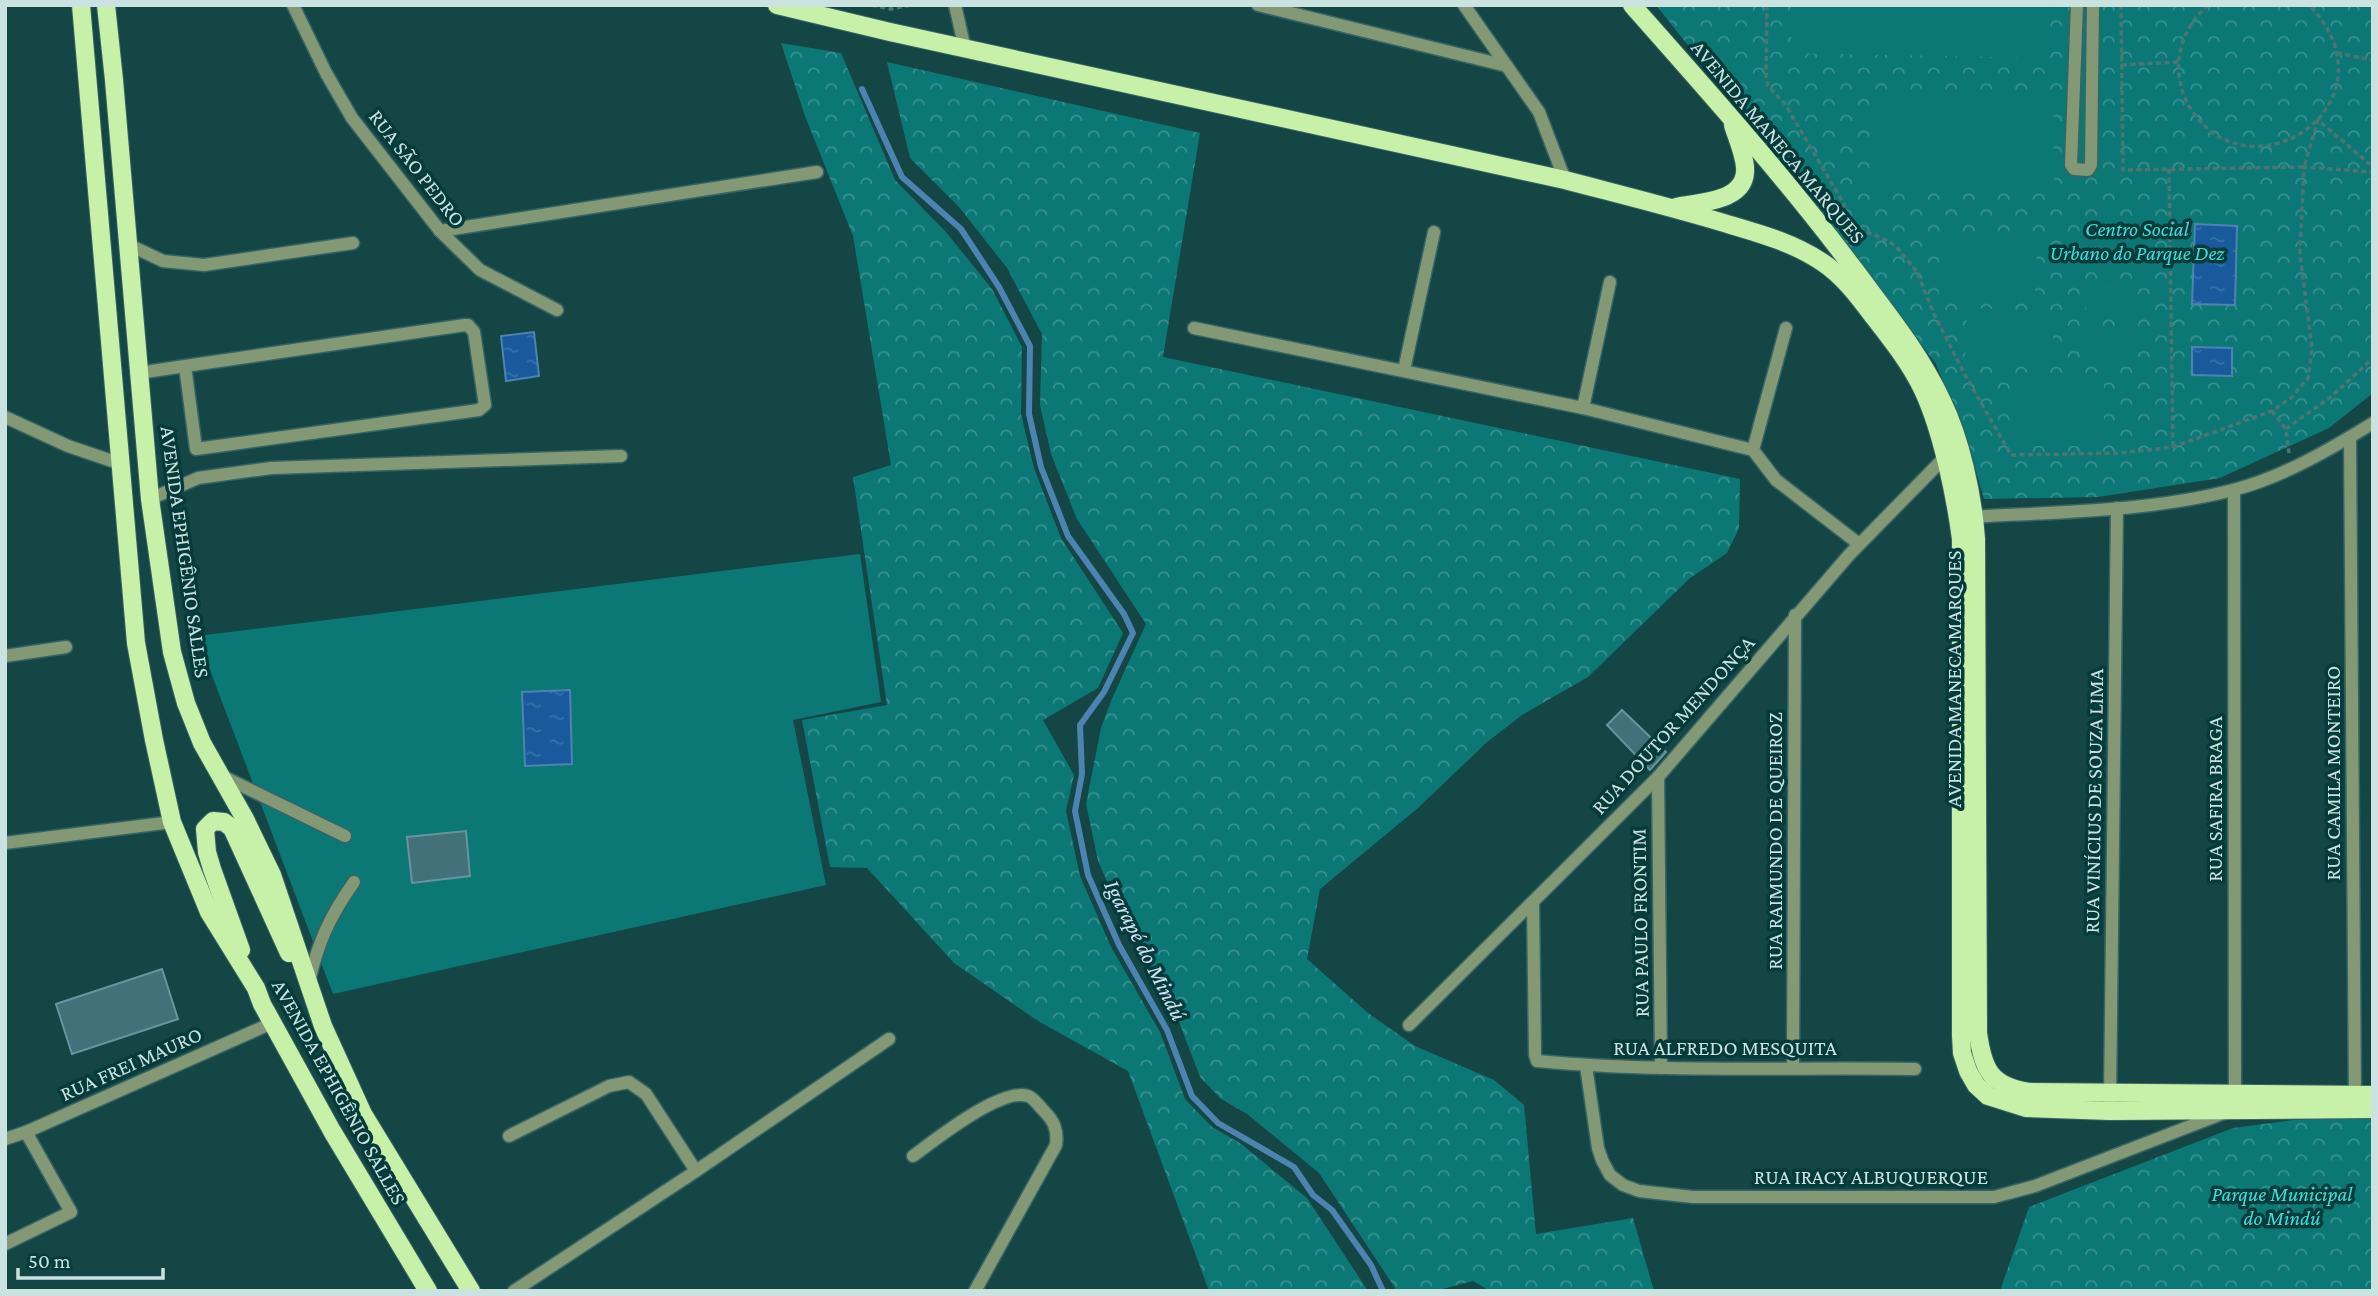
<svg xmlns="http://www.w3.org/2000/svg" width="2378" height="1296" font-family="'Crimson Pro',serif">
	<defs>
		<pattern id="forest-crowns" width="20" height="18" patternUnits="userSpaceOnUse" patternTransform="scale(1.75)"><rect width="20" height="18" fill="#0b7876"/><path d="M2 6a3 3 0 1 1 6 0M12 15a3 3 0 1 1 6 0" fill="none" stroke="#399190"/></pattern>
		<pattern id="water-ripples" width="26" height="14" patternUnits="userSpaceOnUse" patternTransform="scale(1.75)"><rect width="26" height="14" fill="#185a9c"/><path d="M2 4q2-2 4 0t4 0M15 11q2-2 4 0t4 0" fill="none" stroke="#3872aa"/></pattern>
	</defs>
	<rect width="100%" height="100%" fill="#144645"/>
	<g fill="url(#forest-crowns)">
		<polygon points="1656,5 2373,5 2373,393 2329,428 2220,478 2098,497 1984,499 1967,441 1936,364 1792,177"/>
		<polygon points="781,43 841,53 895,180 946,232 992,289 1022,347 1021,414 1034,468 1061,538 1123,633 1098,688 1043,720 1074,775 1066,811 1080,876 1111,947 1160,1032 1185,1099 1212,1127 1240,1143 1307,1198 1368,1291 1209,1291 1128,1071 1038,1021 954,963 867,868 830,867 802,720 887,705 853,477 891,465 853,236 805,116"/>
		<polygon points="887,62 1200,133 1163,357 1740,479 1739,528 1727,553 1690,578 1588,677 1522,715 1486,743 1418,808 1320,889 1307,959 1368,1013 1415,1046 1494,1080 1524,1105 1536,1234 1633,1218 1654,1291 1490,1291 1473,1281 1435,1291 1397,1291 1319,1173 1247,1114 1221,1099 1200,1077 1176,1014 1128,928 1098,861 1086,804 1101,728 1111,701 1146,624 1077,519 1051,454 1040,405 1042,334 1007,268 959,207 910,158"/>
		<polygon points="2373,1116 2373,1291 2000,1291 2029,1207 2233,1128 2293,1120"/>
	</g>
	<g fill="#0b7876">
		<polygon points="1792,5 2050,5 2049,58 1791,53"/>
		<polygon points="2053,91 2054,187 1870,189 1869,92"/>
		<polygon points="1940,236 2037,238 2035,297 1939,295"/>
		<polygon points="2083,239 2137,240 2136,271 2083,270"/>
		<polygon points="2086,288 2136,288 2137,315 2086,316"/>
		<polygon points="1967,308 2054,311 2052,362 1965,359"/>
		<polygon points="2082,331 2132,331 2132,361 2083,361"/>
		<polygon points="2010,382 2104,382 2104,446 2009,446"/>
		<polygon points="860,554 881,702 793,720 826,885 333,994 197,636"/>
	</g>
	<g fill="url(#water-ripples)" stroke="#4d83b1" stroke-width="2">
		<polygon points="2195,224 2237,226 2235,305 2192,304"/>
		<polygon points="534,332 539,376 506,381 501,336"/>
		<polygon points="2192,347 2232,348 2232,376 2192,375"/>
		<polygon points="570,690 572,764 525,766 522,692"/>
	</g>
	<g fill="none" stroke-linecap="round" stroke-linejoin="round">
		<polyline stroke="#4d83b1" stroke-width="6" points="862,89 902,177 961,229 999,287 1030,346 1029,414 1041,467 1068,536 1124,614 1133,633 1104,692 1080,725 1082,774 1075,811 1088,875 1119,945 1167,1030 1192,1096 1218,1123 1294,1167 1313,1195 1332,1210 1371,1265 1383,1291"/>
	</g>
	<g fill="#42717a" stroke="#66959f" stroke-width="2">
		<polygon points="1622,710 1666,752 1650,770 1607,725"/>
		<polygon points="466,831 470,876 412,883 407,837"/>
		<polygon points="162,969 178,1019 72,1054 56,1004"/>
	</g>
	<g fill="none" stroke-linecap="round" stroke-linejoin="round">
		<g stroke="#386564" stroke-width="15">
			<g id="minor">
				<polyline points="293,5 326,73 352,118 440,231 480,270 557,310"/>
				<polyline points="955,5 965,49"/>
				<polyline points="1258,5 1507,66"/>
				<polyline points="1464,5 1539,112 1565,180"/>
				<polyline points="2077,5 2071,165 2074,169 2088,170 2091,165 2093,5"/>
				<polyline points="440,231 817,172"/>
				<polyline points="127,244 163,261 204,265 353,243"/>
				<polyline points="1194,328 1583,408 1753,450"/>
				<polyline points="1786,328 1753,450 1776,480 1859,544"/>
				<polyline points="1404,370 1434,232"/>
				<polyline points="139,373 185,366 465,325 468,325 474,332 485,405 479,410 196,449 185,366"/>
				<polyline points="1583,408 1610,282"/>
				<polyline points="5,417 68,446 121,464"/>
				<polyline points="2350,438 2355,1101"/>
				<polyline points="2234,490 2235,1102"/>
				<polyline points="150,499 198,478 271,468 621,456"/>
				<path d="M1967 517C2055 512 2147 512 2233 490 2283 477 2329 450 2373 423"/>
				<polyline points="5,656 66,647"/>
				<polyline points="220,775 345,836"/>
				<polyline points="1658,777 1661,1068"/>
				<polyline points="5,843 172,822"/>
				<path d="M1533 903 1535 1055 1537 1061C1662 1073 1789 1067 1915 1069"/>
				<path d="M309 982C318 942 330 916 354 882"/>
				<polyline points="1409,1025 1658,777 1849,555 1950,452"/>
				<polyline points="1586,1066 1598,1148 1602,1160 1610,1175 1623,1185 1639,1191 1693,1197 1994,1197 2035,1186 2224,1113"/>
				<polyline points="1793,1067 1795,615"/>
				<polyline points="2110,1099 2117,508"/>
				<polyline points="509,1136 609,1086 629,1082 646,1094 696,1171"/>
				<polyline points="5,1139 26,1132 272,1023"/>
				<path d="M913 1156C935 1140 1001 1087 1028 1096 1034 1098 1039 1106 1044 1111 1054 1121 1058 1130 1056 1145L975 1291"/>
				<polyline points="5,1244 71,1212 26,1132"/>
				<polyline points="514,1291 696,1171 889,1039"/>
			</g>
		</g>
		<g stroke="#386564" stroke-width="20">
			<g id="major">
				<polyline points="81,5 136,643 154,740 172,822 209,912 256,988 262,1004 332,1131 428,1291"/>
				<polyline points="106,5 114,80 150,499 172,652 186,703 202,743 245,819 272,875 323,1026 363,1114 471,1291"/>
				<path d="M777 5 890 32 1565 180C1618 194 1671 207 1724 223 1758 233 1792 242 1822 262 1843 276 1858 296 1873 316 1891 339 1910 363 1923 390 1942 431 1955 494 1961 539V1035L1962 1053 1968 1071 1976 1085 1988 1096 2026 1108 2110 1111 2373 1109"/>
				<path d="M1632 5C1708 91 1785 177 1854 269 1886 312 1919 352 1942 401 1961 440 1973 496 1976 539L1978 1033C1983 1069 1990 1086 2029 1092L2373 1095"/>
				<path d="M1676 207C1700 202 1748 202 1745 167 1744 153 1737 138 1733 125"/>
				<polyline points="241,950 212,869 207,852 205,829 213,821 224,822 232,828 289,953"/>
			</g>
		</g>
		<g stroke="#4b7674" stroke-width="3.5" stroke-dasharray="5 3.5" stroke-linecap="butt">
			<polyline points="872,5 891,9 911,5"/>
			<polyline points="1767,5 1766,74 1768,86 1785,104 1844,204 1845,219 1850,226 1880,237 1896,246 1917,272 1934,314 1965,375 2011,455 2120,453 2173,447 2272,411 2292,397 2308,378 2312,349 2300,254 2304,167 2373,172"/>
			<polyline points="2121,5 2123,170 2304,167 2318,120 2373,167"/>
			<path d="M2208 5C2187 24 2176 48 2179 76 2181 93 2188 107 2199 120 2253 182 2359 125 2335 46 2330 29 2320 18 2310 5"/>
			<polyline points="2337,53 2373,60"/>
			<polyline points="2122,65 2178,62"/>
			<polyline points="2169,169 2173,447"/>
			<polyline points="2272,411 2286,429 2289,453"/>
			<polyline points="2286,429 2332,396 2373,358"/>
		</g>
		<use href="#minor" stroke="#839875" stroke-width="12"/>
		<use href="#major" stroke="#c7f1a8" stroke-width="18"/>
	</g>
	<g text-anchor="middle" stroke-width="7" stroke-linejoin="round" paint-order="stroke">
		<g font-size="21" fill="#cae3e1" stroke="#053c3b">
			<text transform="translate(1778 142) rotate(50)" y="7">AVENIDA MANECA MARQUES</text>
			<text transform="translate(417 168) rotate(52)" y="7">RUA SÃO PEDRO</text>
			<text transform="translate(185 552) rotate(82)" y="7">AVENIDA EPHIGÊNIO SALLES</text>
			<text transform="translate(1954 679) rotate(-90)" y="7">AVENIDA MANECA MARQUES</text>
			<text transform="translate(1673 725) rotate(-48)" y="7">RUA DOUTOR MENDONÇA</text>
			<text transform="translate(2333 773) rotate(-90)" y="7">RUA CAMILA MONTEIRO</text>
			<text transform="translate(2215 799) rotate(-90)" y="7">RUA SAFIRA BRAGA</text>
			<text transform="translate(2094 801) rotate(-89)" y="7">RUA VINÍCIUS DE SOUZA LIMA</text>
			<text transform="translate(1775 841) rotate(-90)" y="7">RUA RAIMUNDO DE QUEIROZ</text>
			<text transform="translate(1640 923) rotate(-91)" y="7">RUA PAULO FRONTIM</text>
			<text x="1725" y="1055">RUA ALFREDO MESQUITA</text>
			<text transform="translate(131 1064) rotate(-24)" y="7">RUA FREI MAURO</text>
			<text transform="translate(339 1092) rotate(61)" y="7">AVENIDA EPHIGÊNIO SALLES</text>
			<text x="1871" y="1184">RUA IRACY ALBUQUERQUE</text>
		</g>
		<g font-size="21" font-style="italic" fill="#44dbd7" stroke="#053c3b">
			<text x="2137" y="236">Centro Social<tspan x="2137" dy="24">Urbano do Parque Dez</tspan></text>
			<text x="2282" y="1201">Parque Municipal<tspan x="2282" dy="24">do Mindú</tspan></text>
		</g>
		<g font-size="23" font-style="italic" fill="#d2e2f5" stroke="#053c3b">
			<text transform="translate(1146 950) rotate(63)" y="8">Igarapé do Mindú</text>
		</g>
	</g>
	<rect width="2378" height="1296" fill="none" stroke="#cae3e1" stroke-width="14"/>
	<path d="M18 1268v10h145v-10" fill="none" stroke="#cae3e1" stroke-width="3.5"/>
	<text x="28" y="1268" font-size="21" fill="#cae3e1" stroke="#053c3b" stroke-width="5" paint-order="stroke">50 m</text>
</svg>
